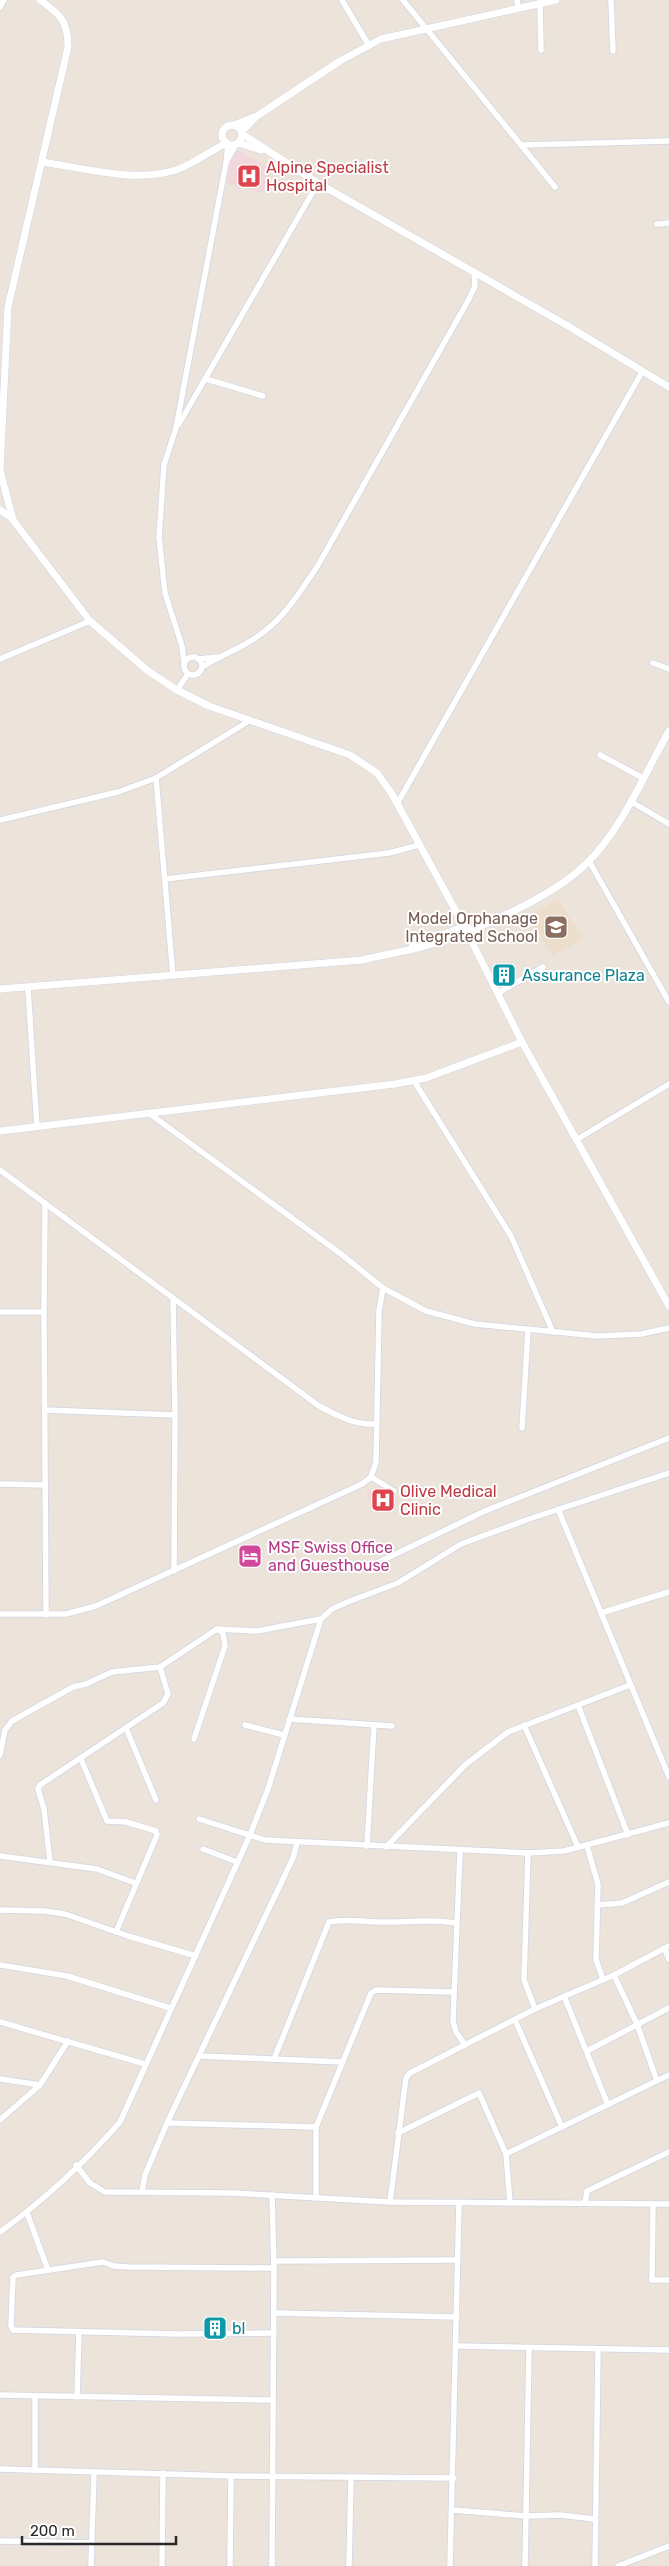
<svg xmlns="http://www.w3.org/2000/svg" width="669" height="2566" font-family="Rubik,sans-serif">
	<rect width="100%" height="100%" fill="#ece3db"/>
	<polygon fill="#eddecb" points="558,899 583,939 552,956 529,916"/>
	<g fill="#f2d8dd">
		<polygon points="238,150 272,169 262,193 227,183 231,159"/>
		<polygon points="382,1485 384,1490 394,1495 398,1504 376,1514 366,1492"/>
	</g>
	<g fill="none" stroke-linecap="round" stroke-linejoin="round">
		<g stroke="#d1d6e2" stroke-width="7">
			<g id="minor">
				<polyline points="342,0 368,44"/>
				<polyline points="403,0 555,187"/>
				<polyline points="517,0 518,7"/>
				<polyline points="611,0 613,51"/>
				<polyline points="540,3 541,50"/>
				<polyline points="0,7 4,0"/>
				<polyline points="522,145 669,141"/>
				<polyline points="228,159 236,144"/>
				<polyline points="657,224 669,223"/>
				<polyline points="206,379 263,396"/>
				<polyline points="179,424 318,183"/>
				<circle cx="193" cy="666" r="9"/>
				<polyline points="0,659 90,621"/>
				<polyline points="198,659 218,657"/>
				<polyline points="184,663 182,646 165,593 159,537 164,465 176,428 226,163 228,144"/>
				<polyline points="653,663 669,669"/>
				<path d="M202 667C225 653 252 644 272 625 290 609 303 587 317 567L469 299 475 286 474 272"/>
				<polyline points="177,690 188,674"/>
				<polyline points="600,755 643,778"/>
				<polyline points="156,778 173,976"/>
				<polyline points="630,801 669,824"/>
				<polyline points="397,804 642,372"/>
				<polyline points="0,820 118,792 156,778 249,721"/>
				<polyline points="589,861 669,1002"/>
				<polyline points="165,879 389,853 419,845"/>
				<polyline points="28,988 37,1127"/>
				<polyline points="498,993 543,967"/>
				<polyline points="414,1081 511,1236 553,1332"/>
				<polyline points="150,1114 341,1254 383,1288 426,1311 475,1324 598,1336 641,1334 669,1328"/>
				<polyline points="576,1140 669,1084"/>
				<path d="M0 1170 319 1406C338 1416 354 1425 376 1424"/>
				<polyline points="45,1203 44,1312 46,1615"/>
				<polyline points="173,1298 175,1415 174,1571"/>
				<polyline points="0,1312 44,1312"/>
				<polyline points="45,1410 175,1415"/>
				<polyline points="522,1428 528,1330"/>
				<polyline points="371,1477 394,1491"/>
				<polyline points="0,1484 45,1485"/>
				<polyline points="558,1509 669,1777"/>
				<polyline points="377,1563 485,1511 669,1438"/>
				<polyline points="601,1613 669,1592"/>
				<polyline points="0,1614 66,1614 96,1606 362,1484 371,1477 376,1462 379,1311 383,1288"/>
				<polyline points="578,1705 628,1835"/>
				<polyline points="289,1719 392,1726"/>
				<polyline points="245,1725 284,1735"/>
				<polyline points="524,1725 578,1847"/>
				<polyline points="126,1728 156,1800"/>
				<polyline points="194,1739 225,1646 223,1633 217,1629"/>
				<polyline points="0,1755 5,1730 12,1721 73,1687 86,1684 112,1672 160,1667 217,1629 257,1631 321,1619 332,1609 350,1601 398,1583 461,1544 529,1519 669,1473"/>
				<polyline points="81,1759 107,1821 126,1822 156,1831 157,1835 116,1932"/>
				<polyline points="199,1819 265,1840 528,1853 564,1851 669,1823"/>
				<polyline points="367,1846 374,1725"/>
				<polyline points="587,1846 598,1884 596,1959 603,1980"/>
				<polyline points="386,1847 465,1765 508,1732 630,1685"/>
				<polyline points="203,1849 237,1862"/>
				<polyline points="460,1851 453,2021 456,2032 465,2045"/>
				<polyline points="528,1853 524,1980 535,2009"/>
				<polyline points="0,1856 97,1869 135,1883"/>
				<polyline points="50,1862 44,1809 38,1789 40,1785 163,1703 168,1694 160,1667"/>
				<polyline points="597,1905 622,1903 669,1882"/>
				<polyline points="0,1910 44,1911 65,1914 128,1936 196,1956"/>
				<polyline points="664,1948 669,1959"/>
				<polyline points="0,1965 67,1976 170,2008"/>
				<polyline points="614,1975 637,2024 657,2081"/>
				<polyline points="564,1996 608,2105"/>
				<polyline points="515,2020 562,2127"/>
				<polyline points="0,2022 145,2064"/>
				<polyline points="587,2051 669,2008"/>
				<polyline points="199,2056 343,2062"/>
				<path d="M274 2059 329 1922C345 1918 362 1922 379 1922 405 1923 430 1918 456 1923"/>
				<polyline points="0,2079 40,2085 68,2041"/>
				<polyline points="0,2120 40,2085"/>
				<polyline points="167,2123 316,2127"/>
				<polyline points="398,2133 479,2093 506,2154 510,2203"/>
				<polyline points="506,2154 669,2075"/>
				<polyline points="76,2165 90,2183 105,2192 232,2193 390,2202 669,2204"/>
				<polyline points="142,2192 145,2175 167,2123 293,1858 297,1843"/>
				<polyline points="316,2198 316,2127 371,1993 376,1990 453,1992"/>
				<polyline points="390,2202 406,2078 410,2073 535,2009 614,1975 669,1946"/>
				<polyline points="585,2203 587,2191 669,2152"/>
				<polyline points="653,2205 652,2280 669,2280"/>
				<polyline points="27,2213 48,2270"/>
				<path d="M0 2232C43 2201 85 2162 120 2122L250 1835 268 1789 321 1619"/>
				<polyline points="274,2261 457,2260"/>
				<polyline points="274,2313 457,2317"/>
				<polyline points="274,2333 178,2334 13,2330 11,2326 13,2277 16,2275 103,2262 114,2266 129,2267 274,2268"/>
				<polyline points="456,2346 669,2350"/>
				<polyline points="0,2395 273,2400"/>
				<polyline points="35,2396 35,2469"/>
				<polyline points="77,2397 79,2332"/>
				<polyline points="0,2469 231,2476 454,2478"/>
				<polyline points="453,2510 525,2516 560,2515 595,2519"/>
				<polyline points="0,2541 92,2543"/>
				<polyline points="91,2566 94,2472"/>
				<polyline points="162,2566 163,2473"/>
				<polyline points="230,2566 231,2476"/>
				<polyline points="272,2566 274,2268 272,2195"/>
				<polyline points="349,2566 351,2477"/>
				<polyline points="450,2566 459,2203"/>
				<polyline points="525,2566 529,2348"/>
				<polyline points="595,2566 598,2350"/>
				<polyline points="618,2566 669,2546"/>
			</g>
		</g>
		<g stroke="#d1d6e2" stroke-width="8">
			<g id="tertiary">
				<path d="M40 0C61 15 68 21 68 47L8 307 0 470 13 520 90 621 148 671 177 690 209 706 350 755 377 773 392 794 464 926 522 1042 669 1306"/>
				<polyline points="234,125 254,117"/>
				<circle cx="232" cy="135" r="10"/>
				<polyline points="242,131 257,116 340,61 381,39 556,0"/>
				<polyline points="242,134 318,183 568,326 669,387"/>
				<polyline points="238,143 261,150"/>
				<path d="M42 162C84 168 134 183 176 170 194 164 209 151 227 143"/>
				<polyline points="0,510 13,519"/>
				<polyline points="412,947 467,925"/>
				<path d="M0 989 362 960C382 955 402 952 422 947 470 933 551 899 587 863 622 829 645 773 669 731"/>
				<polyline points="0,1131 395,1084 426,1078 522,1042"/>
			</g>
		</g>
		<use href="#minor" stroke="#fff" stroke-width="5.5"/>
		<use href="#tertiary" stroke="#fff" stroke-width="7"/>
	</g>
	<defs>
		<g id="hospital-square" transform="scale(1.25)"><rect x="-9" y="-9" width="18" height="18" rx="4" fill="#e0444e" stroke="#fff"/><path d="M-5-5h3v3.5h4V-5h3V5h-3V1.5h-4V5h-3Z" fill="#fff"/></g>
		<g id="school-square" transform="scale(1.25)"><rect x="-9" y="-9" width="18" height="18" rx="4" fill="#8d6e63" stroke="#fff"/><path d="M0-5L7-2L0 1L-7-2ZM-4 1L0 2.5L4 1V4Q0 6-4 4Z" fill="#fff"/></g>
		<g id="building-square" transform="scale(1.25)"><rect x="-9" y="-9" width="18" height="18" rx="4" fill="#0f9aa8" stroke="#fff"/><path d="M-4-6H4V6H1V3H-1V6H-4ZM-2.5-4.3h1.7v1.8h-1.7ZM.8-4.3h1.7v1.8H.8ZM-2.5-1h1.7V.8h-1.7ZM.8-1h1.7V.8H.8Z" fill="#fff"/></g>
		<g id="hotel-square" transform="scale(1.25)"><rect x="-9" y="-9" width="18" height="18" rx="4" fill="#d1479c" stroke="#fff"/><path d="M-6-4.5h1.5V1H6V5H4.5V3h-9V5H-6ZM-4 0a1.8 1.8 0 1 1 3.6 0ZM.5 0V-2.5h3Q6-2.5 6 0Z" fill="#fff"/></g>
	</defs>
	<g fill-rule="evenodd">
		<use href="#hospital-square" x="249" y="176"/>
		<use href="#school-square" x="556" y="927"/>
		<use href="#building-square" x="504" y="975"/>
		<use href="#hospital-square" x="383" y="1500"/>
		<use href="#hotel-square" x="250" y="1556"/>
		<use href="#building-square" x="215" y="2328"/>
	</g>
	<g text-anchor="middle" stroke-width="4" stroke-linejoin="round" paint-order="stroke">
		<g font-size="16" fill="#be3a42" stroke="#fff" text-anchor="start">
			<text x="266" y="173">Alpine Specialist<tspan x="266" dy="18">Hospital</tspan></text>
			<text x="400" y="1497">Olive Medical<tspan x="400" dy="18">Clinic</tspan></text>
		</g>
		<g font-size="16" fill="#785e54" stroke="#fff" text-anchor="end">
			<text x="538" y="924">Model Orphanage<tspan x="538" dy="18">Integrated School</tspan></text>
		</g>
		<g font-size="16" fill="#0d838f" stroke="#fff" text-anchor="start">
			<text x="522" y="981">Assurance Plaza</text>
			<text x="232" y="2334">bl</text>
		</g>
		<g font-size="16" fill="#b23c85" stroke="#fff" text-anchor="start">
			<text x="268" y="1553">MSF Swiss Office<tspan x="268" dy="18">and Guesthouse</tspan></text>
		</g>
	</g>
	<path d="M22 2536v8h154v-8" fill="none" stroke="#292929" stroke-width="2.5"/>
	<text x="30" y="2536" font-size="15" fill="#292929" stroke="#ffffff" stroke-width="4" paint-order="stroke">200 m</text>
</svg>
